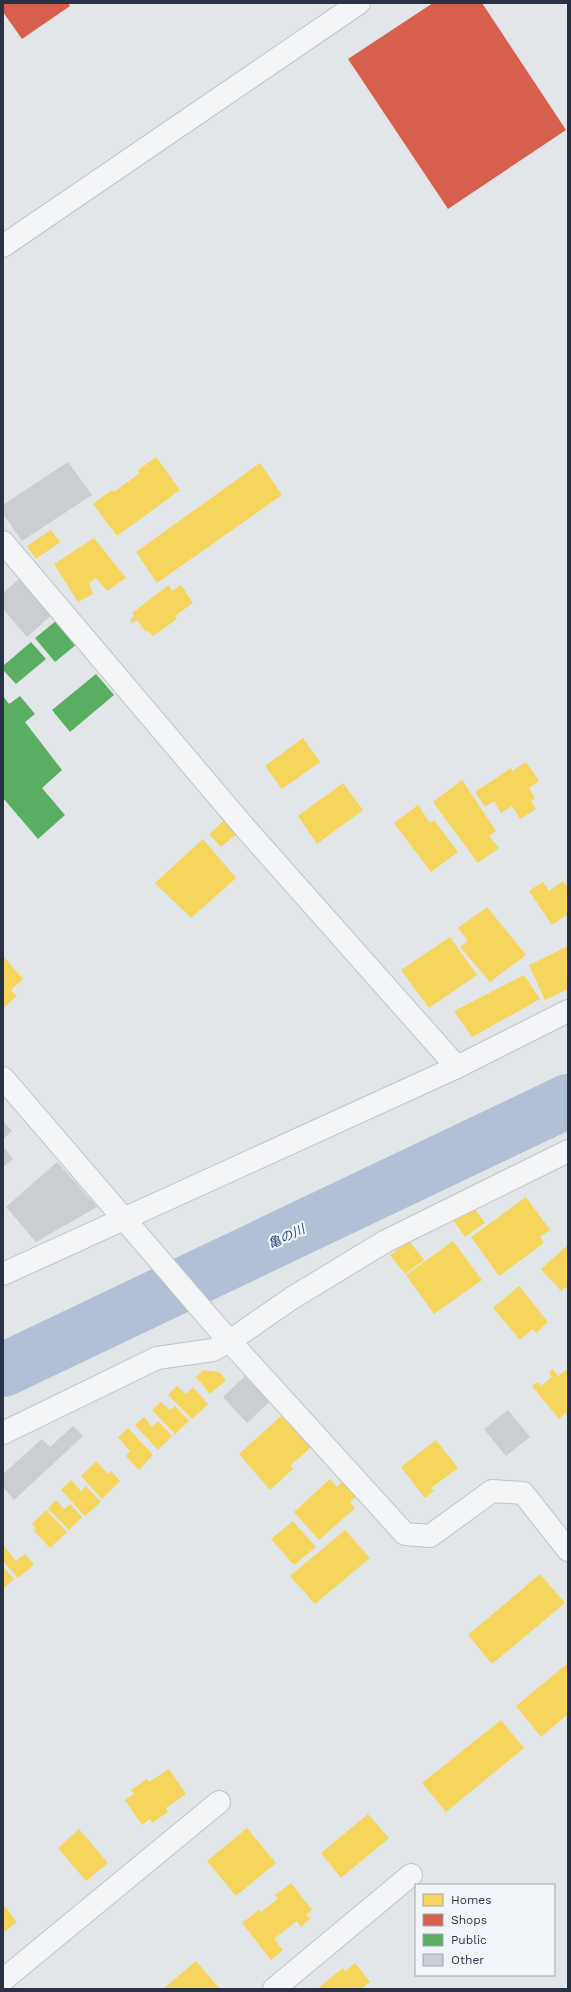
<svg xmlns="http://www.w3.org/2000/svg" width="571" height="1992" font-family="'Work Sans','Noto Sans JP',sans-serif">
	<rect width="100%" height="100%" fill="#e3e6e9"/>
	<g fill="#f6d55c">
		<polygon points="156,457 180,490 117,536 93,504 112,490 114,492 140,473 138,470"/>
		<polygon points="260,463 282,495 157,583 136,552"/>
		<polygon points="51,530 60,542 36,559 27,546"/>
		<polygon points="94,538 126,578 107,591 96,578 89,583 93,594 78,602 54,564"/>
		<polygon points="169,585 172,591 181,585 193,603 175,616 177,619 153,636 149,631 146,632 137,620 132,623 130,619 135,616 132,613"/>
		<polygon points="303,738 320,762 282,789 265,766"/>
		<polygon points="526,762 539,781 529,788 535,798 531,801 536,809 520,819 512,806 501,813 494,801 485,807 475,792 511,768 512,771"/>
		<polygon points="462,780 496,831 489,836 499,848 478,863 433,802"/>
		<polygon points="343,783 363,810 317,844 298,816"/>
		<polygon points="418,805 430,823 434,820 458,852 431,872 394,823"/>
		<polygon points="229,816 241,830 221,847 209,834"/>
		<polygon points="203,839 236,878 191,918 155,883"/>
		<polygon points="563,881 568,888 568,914 552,925 529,891 543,882 549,891"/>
		<polygon points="487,907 526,955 490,982 460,947 468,941 458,928"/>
		<polygon points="450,937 477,975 429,1008 401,970"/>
		<polygon points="568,946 568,989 545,1000 529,965"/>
		<polygon points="3,956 23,979 11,990 17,996 3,1008"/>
		<polygon points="524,975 540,999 472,1037 454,1011"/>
		<polygon points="526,1197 550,1230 540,1237 544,1243 499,1276 471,1237"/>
		<polygon points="473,1206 485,1223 465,1237 453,1220"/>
		<polygon points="409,1241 424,1260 405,1274 390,1255"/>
		<polygon points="453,1241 482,1280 434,1314 406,1275"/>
		<polygon points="568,1245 568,1290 566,1287 561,1291 541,1269"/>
		<polygon points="519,1286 548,1322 536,1333 533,1329 520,1340 493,1308"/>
		<polygon points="552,1369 558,1376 566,1370 568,1373 568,1411 559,1419 532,1386 538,1382 541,1386 552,1377 549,1373"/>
		<polygon points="203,1370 219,1372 226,1380 210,1394 196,1377"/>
		<polygon points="177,1386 186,1394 193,1387 208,1404 192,1419 168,1395"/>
		<polygon points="161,1402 170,1410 175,1406 189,1421 175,1434 152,1410"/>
		<polygon points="281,1416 311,1447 290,1466 293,1469 270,1490 239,1454"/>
		<polygon points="144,1417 152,1427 158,1421 172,1436 158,1450 135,1425"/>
		<polygon points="128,1428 153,1455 139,1470 126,1456 130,1451 118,1437"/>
		<polygon points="436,1440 458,1468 431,1488 434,1491 425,1498 401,1467"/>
		<polygon points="96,1461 108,1474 111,1471 120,1481 102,1499 81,1476"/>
		<polygon points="330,1479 337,1487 342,1482 356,1497 350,1502 355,1508 319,1540 294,1512"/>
		<polygon points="71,1480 81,1491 86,1486 101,1502 85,1516 61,1490"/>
		<polygon points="56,1500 64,1509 70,1504 82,1517 69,1530 48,1509"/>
		<polygon points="46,1510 67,1532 50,1548 34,1531 36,1529 32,1524"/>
		<polygon points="293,1521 316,1547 294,1565 271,1539"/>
		<polygon points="345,1530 370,1558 315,1604 290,1576"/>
		<polygon points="3,1545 16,1561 25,1554 34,1565 18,1578 3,1561"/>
		<polygon points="3,1567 14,1579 3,1589"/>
		<polygon points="540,1574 565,1603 492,1664 468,1635"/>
		<polygon points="568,1663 568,1714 541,1737 516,1706"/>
		<polygon points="501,1720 524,1748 446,1812 422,1783"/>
		<polygon points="169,1769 186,1794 166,1808 168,1812 152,1823 150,1819 142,1825 125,1800 134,1794 131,1790 147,1779 149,1782"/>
		<polygon points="368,1814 389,1838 341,1878 321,1853"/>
		<polygon points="247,1828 276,1863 236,1896 207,1861"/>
		<polygon points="79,1829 108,1863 86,1881 58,1848"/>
		<polygon points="291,1883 312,1910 306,1915 310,1919 301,1927 297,1921 274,1939 283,1950 271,1960 242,1923 259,1910 261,1912 278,1899 275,1895"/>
		<polygon points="3,1904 17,1922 3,1933"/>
		<polygon points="196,1961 220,1989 163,1989"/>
		<polygon points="355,1963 370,1982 361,1989 317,1989 343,1968 345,1971"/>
	</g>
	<g fill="#d6604d">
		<polygon points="3,3 68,3 70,6 22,39 3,12"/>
		<polygon points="433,3 482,3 566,130 448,209 348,59"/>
	</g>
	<g fill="#5aae61">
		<polygon points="56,621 77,644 55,662 35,638"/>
		<polygon points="31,642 46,659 16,684 3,670 3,666"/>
		<polygon points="96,674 114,695 70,732 52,710"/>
		<polygon points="3,696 9,704 20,696 35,714 25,722 62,770 42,788 65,815 38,839 3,798"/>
	</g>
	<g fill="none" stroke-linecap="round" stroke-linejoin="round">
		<polyline stroke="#b1c0d5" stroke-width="54" points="3,1370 568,1101"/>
	</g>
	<g fill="#cacdd1">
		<polygon points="68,462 92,495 22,541 3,514 3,505"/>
		<polygon points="21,577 53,614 27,637 3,609 3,593"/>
		<polygon points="3,1121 12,1131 3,1139"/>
		<polygon points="3,1146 13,1159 3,1167"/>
		<polygon points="57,1162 97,1207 36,1242 6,1207"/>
		<polygon points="245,1376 269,1402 247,1423 223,1397"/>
		<polygon points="508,1410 530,1437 506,1456 484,1429"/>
		<polygon points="73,1426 83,1436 14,1500 3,1487 3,1474 42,1439 50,1447"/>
	</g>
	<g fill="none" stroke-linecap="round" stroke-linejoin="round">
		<g stroke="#c0c3c7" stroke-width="24">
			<g id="minor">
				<polyline points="3,246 359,3"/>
				<polyline points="3,542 246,829 457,1067"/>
				<polyline points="3,1078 216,1326 405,1534 430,1536 492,1491 523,1493 568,1550"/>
				<polyline points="3,1274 457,1067 568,1011"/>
				<polyline points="3,1433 157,1358 213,1350 230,1341 292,1298 386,1241 568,1151"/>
				<polyline points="3,1980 219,1802"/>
				<polyline points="274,1989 411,1875"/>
			</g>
		</g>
		<use href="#minor" stroke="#f3f4f6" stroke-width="22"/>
	</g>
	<g text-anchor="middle" stroke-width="4" stroke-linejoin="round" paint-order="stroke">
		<g font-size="13" font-style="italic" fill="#304d7a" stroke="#f1f4f8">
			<text transform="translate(286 1236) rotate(-25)" y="5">亀の川</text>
		</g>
	</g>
	<rect width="571" height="1992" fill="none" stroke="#293144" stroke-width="8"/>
	<rect x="415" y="1884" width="140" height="92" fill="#f1f4f8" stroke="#a1a6b0"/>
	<rect x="423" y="1894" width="20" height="12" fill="#f6d55c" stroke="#a1a6b0"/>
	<text x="451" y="1904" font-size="12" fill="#293144">Homes</text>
	<rect x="423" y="1914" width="20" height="12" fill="#d6604d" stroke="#a1a6b0"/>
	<text x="451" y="1924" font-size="12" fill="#293144">Shops</text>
	<rect x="423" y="1934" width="20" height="12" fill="#5aae61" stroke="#a1a6b0"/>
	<text x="451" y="1944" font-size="12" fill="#293144">Public</text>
	<rect x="423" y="1954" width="20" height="12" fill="#cacdd1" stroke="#a1a6b0"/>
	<text x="451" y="1964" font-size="12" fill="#293144">Other</text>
</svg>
